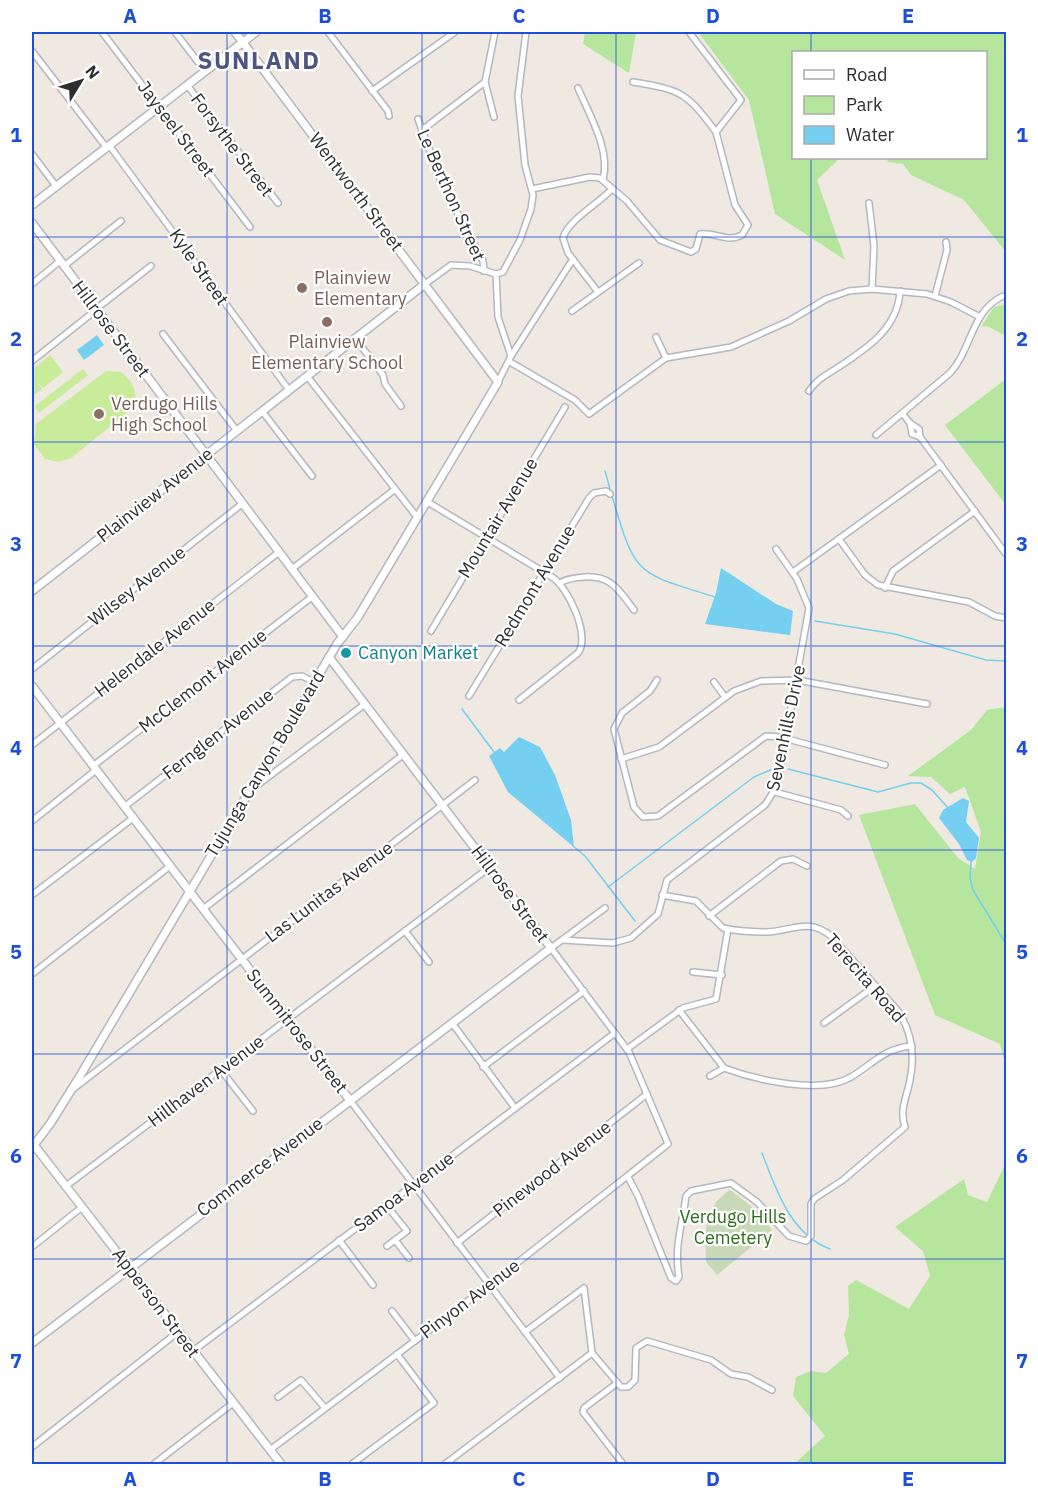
<svg xmlns="http://www.w3.org/2000/svg" width="1038" height="1496" font-family="'IBM Plex Sans',sans-serif">
	<rect width="100%" height="100%" fill="#efe9e1"/>
	<g fill="#b6e59e">
		<polygon points="585,32 636,32 629,73 583,44"/>
		<polygon points="698,32 1006,32 1006,252 964,200 911,175 903,164 888,162 887,158 986,158 986,52 794,52 794,158 840,158 817,180 845,260 775,214 749,100"/>
		<polygon points="1006,304 1006,336 987,326 981,327 994,307"/>
		<polygon points="1006,379 1006,505 945,425"/>
		<polygon points="1006,707 1006,1068 1000,1044 935,1015 859,815 915,804 958,858 975,869 981,832 965,787 950,794 931,777 908,776 971,730 987,710"/>
		<polygon points="1006,1163 1006,1464 794,1464 825,1436 793,1396 796,1377 811,1371 826,1373 849,1354 844,1335 849,1315 848,1286 856,1280 909,1309 930,1276 923,1251 895,1227 964,1179 968,1195 987,1202"/>
	</g>
	<path fill="#c8d9b8" d="M730 1190 759 1212 772 1230 717 1275 706 1262C705 1232 703 1207 730 1190Z"/>
	<g fill="#c9ec9a">
		<polygon points="50,355 63,372 43,388 36,380 42,389 32,397 32,370"/>
		<polygon points="83,369 88,375 39,413 35,406"/>
		<path d="M106 371 120 372C133 380 139 394 133 408L71 458 58 462 45 459 34 444 36 424Z"/>
	</g>
	<g fill="#75cff0">
		<polygon points="97,335 104,345 84,360 77,350"/>
		<polygon points="721,568 776,604 793,611 790,635 705,624 716,593"/>
		<polygon points="519,737 540,747 555,775 571,820 574,847 508,792 489,756 500,748 504,752"/>
		<polygon points="963,798 969,801 966,822 979,838 976,858 972,862 967,860 959,844 939,818 943,810"/>
	</g>
	<g fill="none" stroke-linecap="round" stroke-linejoin="round">
		<g stroke="#75cff0" stroke-width="1.5">
			<polyline points="605,471 610,489"/>
			<path d="M612 496C636 578 636 572 715 597"/>
			<polyline points="815,621 895,634 986,660 1006,661"/>
			<polyline points="462,709 494,752"/>
			<polyline points="788,769 878,792 911,783 921,783 932,790 948,808"/>
			<polyline points="573,846 585,856 635,921"/>
			<polyline points="971,862 970,878 973,890 1006,944"/>
			<polyline points="608,887 754,777 775,768"/>
			<path d="M762 1153C776 1189 790 1234 830 1249"/>
		</g>
		<g stroke="#b4b7c1" stroke-width="8">
			<g id="minor">
				<polyline points="102,32 250,227"/>
				<polyline points="175,32 205,71"/>
				<polyline points="328,32 388,111 389,116"/>
				<polyline points="32,51 106,147"/>
				<path d="M633 82C682 90 687 93 716 132"/>
				<polyline points="187,85 278,203"/>
				<path d="M578 88C589 114 611 151 603 179"/>
				<polyline points="372,91 455,32"/>
				<polyline points="494,117 485,82 495,32"/>
				<polyline points="418,119 442,184 483,261 484,271"/>
				<polyline points="422,130 485,82"/>
				<polyline points="109,145 289,390"/>
				<polyline points="32,154 56,186"/>
				<path d="M532 189 590 177 600 178 627 201 660 240 691 252 696 249 700 234C716 232 727 243 742 235L748 225 735 205 716 132 741 100 689 32"/>
				<polyline points="869,203 874,246 872,289"/>
				<polyline points="64,266 121,221"/>
				<polyline points="496,274 498,317 511,356"/>
				<polyline points="32,284 60,261"/>
				<polyline points="425,284 451,265 470,266 496,274 503,272 520,240 531,209 533,195 525,165 518,96 526,32"/>
				<path d="M598 292 568 253 563 238C568 220 597 205 612 189"/>
				<polyline points="935,296 947,250 946,242"/>
				<polyline points="96,309 151,266"/>
				<polyline points="572,311 639,263"/>
				<polyline points="163,334 237,431"/>
				<polyline points="656,337 666,358"/>
				<polyline points="355,338 383,375 385,384 401,406"/>
				<polyline points="32,361 96,310"/>
				<polyline points="510,362 575,400 589,414 666,358 731,347 789,321 826,299 849,291 872,289 927,294 951,302 980,317"/>
				<polyline points="307,376 417,517"/>
				<polyline points="498,382 511,356 573,259"/>
				<path d="M809 391C816 380 826 375 837 368 866 349 898 329 900 291"/>
				<polyline points="262,411 312,476"/>
				<polyline points="902,413 910,423 919,429 920,437 1006,554"/>
				<polyline points="910,423 912,434 920,437"/>
				<path d="M876 435 950 373C972 349 971 311 1003 296"/>
				<path d="M426 501 552 577C568 587 591 636 578 653L519 700"/>
				<polyline points="839,539 865,575 878,585 969,602 995,616 1006,618"/>
				<polyline points="292,569 394,490"/>
				<polyline points="793,572 941,465"/>
				<path d="M560 583C568 578 575 578 584 577 611 575 619 590 634 610"/>
				<polyline points="885,588 893,571 975,511"/>
				<polyline points="431,631 565,407"/>
				<polyline points="32,669 242,504"/>
				<polyline points="657,680 650,691 622,713 614,729 634,807 643,817 658,816 766,736 780,737 885,765"/>
				<polyline points="714,682 725,697"/>
				<polyline points="469,696 589,498 594,493 606,491 610,494"/>
				<polyline points="32,745 279,552"/>
				<polyline points="621,759 659,747 734,691 761,681 797,680 927,704"/>
				<polyline points="93,766 313,596"/>
				<polyline points="251,790 365,704"/>
				<polyline points="775,792 841,810 848,816"/>
				<polyline points="124,807 292,677 302,676 314,682"/>
				<polyline points="32,821 96,770"/>
				<polyline points="32,895 133,818"/>
				<polyline points="203,909 404,754"/>
				<polyline points="709,916 781,861 793,859 807,866"/>
				<polyline points="405,931 429,962"/>
				<polyline points="562,940 613,943 631,938 658,914 667,880 765,805 777,786 809,608 797,579 776,549"/>
				<polyline points="693,972 722,975"/>
				<polyline points="32,974 170,866"/>
				<polyline points="679,1010 724,1068"/>
				<polyline points="452,1023 515,1108"/>
				<polyline points="824,1023 875,986"/>
				<polyline points="627,1049 683,1008 716,999 728,929"/>
				<polyline points="483,1067 584,991"/>
				<polyline points="221,1070 253,1111"/>
				<path d="M710 1076 724 1068C756 1080 821 1095 851 1077 873 1064 884 1048 912 1046"/>
				<polyline points="73,1089 475,780"/>
				<polyline points="349,1099 560,1378"/>
				<path d="M628 1177 638 1196 671 1278 676 1281 679 1277C674 1245 682 1227 686 1196L691 1191 731 1183 757 1202 789 1236 806 1241 811 1236V1204L814 1199 843 1180 905 1127C899 1109 907 1097 910 1080 915 1056 912 1032 898 1011L831 936C808 917 792 931 767 932 753 932 736 931 723 928L696 901 662 895"/>
				<polyline points="66,1186 490,867"/>
				<polyline points="386,1205 407,1231 387,1246"/>
				<polyline points="339,1240 373,1285"/>
				<polyline points="395,1240 409,1258"/>
				<polyline points="457,1243 647,1094"/>
				<polyline points="32,1247 82,1207"/>
				<polyline points="392,1311 415,1341"/>
				<polyline points="525,1332 584,1288 592,1353 621,1387 628,1387 635,1380 636,1348 647,1341 711,1360 731,1374 748,1377 772,1390"/>
				<polyline points="193,1351 615,1033"/>
				<polyline points="616,1384 584,1408 583,1412 623,1464"/>
				<polyline points="278,1397 301,1380 325,1408"/>
				<polyline points="32,1447 178,1332"/>
				<polyline points="270,1450 489,1285 668,1144 629,1052 551,948 605,908"/>
				<polyline points="154,1464 233,1403"/>
				<polyline points="352,1464 434,1403 397,1354"/>
				<polyline points="445,1464 592,1353"/>
			</g>
		</g>
		<g stroke="#b4b7c1" stroke-width="10">
			<g id="tertiary">
				<polyline points="235,32 498,382 358,617 337,644 80,1076 50,1124 34,1145 281,1464"/>
				<polyline points="32,205 256,32"/>
				<polyline points="32,223 343,637"/>
				<polyline points="32,591 425,284"/>
				<polyline points="32,686 349,1099"/>
				<polyline points="32,1343 551,948 329,657"/>
			</g>
		</g>
		<g stroke="#b4b7c1" stroke-width="10">
			<polyline id="secondary" points="32,1142 34,1145 32,1146"/>
		</g>
		<use href="#minor" stroke="#fff" stroke-width="5"/>
		<use href="#tertiary" stroke="#fff" stroke-width="7"/>
		<use href="#secondary" stroke="#fff" stroke-width="8"/>
	</g>
	<path fill="none" stroke="#1d4ed8" stroke-width="1.5" stroke-opacity="0.55" d="M227 32V1464M422 32V1464M616 32V1464M811 32V52M811 158V1464M32 237H1006M32 442H1006M32 646H1006M32 850H1006M32 1054H1006M32 1259H1006"/>
	<g fill="#8d6e63" stroke="#fff" stroke-width="2">
		<circle cx="302" cy="288" r="6"/>
		<circle cx="327" cy="322" r="6"/>
		<circle cx="99" cy="414" r="6"/>
	</g>
	<circle fill="#0f9aa8" stroke="#fff" stroke-width="2" cx="346" cy="653" r="6"/>
	<g text-anchor="middle" stroke-width="4.5" stroke-linejoin="round" paint-order="stroke">
		<g font-size="18" fill="#2e2e2e" stroke="#fff">
			<text transform="translate(176 129) rotate(53)" y="6">Jayseel Street</text>
			<text transform="translate(232 145) rotate(53)" y="6">Forsythe Street</text>
			<text transform="translate(356 192) rotate(53)" y="6">Wentworth Street</text>
			<text transform="translate(451 195) rotate(66)" y="6">Le Berthon Street</text>
			<text transform="translate(199 267) rotate(55)" y="6">Kyle Street</text>
			<text transform="translate(111 329) rotate(53)" y="6">Hillrose Street</text>
			<text transform="translate(155 495) rotate(-38)" y="6">Plainview Avenue</text>
			<text transform="translate(498 518) rotate(-59)" y="6">Mountair Avenue</text>
			<text transform="translate(137 586) rotate(-38)" y="6">Wilsey Avenue</text>
			<text transform="translate(535 586) rotate(-59)" y="6">Redmont Avenue</text>
			<text transform="translate(155 648) rotate(-38)" y="6">Helendale Avenue</text>
			<text transform="translate(203 681) rotate(-38)" y="6">McClemont Avenue</text>
			<text transform="translate(786 728) rotate(-78)" y="6">Sevenhills Drive</text>
			<text transform="translate(218 734) rotate(-38)" y="6">Fernglen Avenue</text>
			<text transform="translate(265 764) rotate(-59)" y="6">Tujunga Canyon Boulevard</text>
			<text transform="translate(329 892) rotate(-37)" y="6">Las Lunitas Avenue</text>
			<text transform="translate(510 894) rotate(53)" y="6">Hillrose Street</text>
			<text transform="translate(865 978) rotate(49)" y="6">Terecita Road</text>
			<text transform="translate(297 1031) rotate(52)" y="6">Summitrose Street</text>
			<text transform="translate(206 1081) rotate(-37)" y="6">Hillhaven Avenue</text>
			<text transform="translate(260 1167) rotate(-37)" y="6">Commerce Avenue</text>
			<text transform="translate(552 1169) rotate(-38)" y="6">Pinewood Avenue</text>
			<text transform="translate(404 1192) rotate(-37)" y="6">Samoa Avenue</text>
			<text transform="translate(470 1299) rotate(-37)" y="6">Pinyon Avenue</text>
			<text transform="translate(156 1303) rotate(53)" y="6">Apperson Street</text>
		</g>
		<g font-size="18" fill="#785e54" stroke="#fff" text-anchor="start">
			<text x="314" y="284">Plainview<tspan x="314" dy="21">Elementary</tspan></text>
			<text x="327" y="348" text-anchor="middle">Plainview<tspan x="327" dy="21">Elementary School</tspan></text>
			<text x="111" y="410">Verdugo Hills<tspan x="111" dy="21">High School</tspan></text>
		</g>
		<g font-size="18" fill="#0d838f" stroke="#fff" text-anchor="start">
			<text x="358" y="659">Canyon Market</text>
		</g>
		<g font-size="18" fill="#2c6e1b" stroke="#fff">
			<text x="733" y="1223">Verdugo Hills<tspan x="733" dy="21">Cemetery</tspan></text>
		</g>
		<g font-size="24" font-weight="bold" letter-spacing="1.5" fill="#4d5680" stroke="#fff">
			<text x="259" y="69">SUNLAND</text>
		</g>
	</g>
	<rect width="1038" height="1496" fill="none" stroke="#ffffff" stroke-width="66"/>
	<rect x="792" y="51" width="195" height="108" fill="#ffffff" stroke="#ababab" stroke-width="1.5"/>
	<rect x="804" y="70" width="30" height="9" fill="#ffffff" stroke="#ababab" stroke-width="1.5"/>
	<text x="846" y="81" font-size="18" fill="#2e2e2e">Road</text>
	<rect x="804" y="96" width="30" height="18" fill="#b6e59e" stroke="#ababab" stroke-width="1.5"/>
	<text x="846" y="111" font-size="18" fill="#2e2e2e">Park</text>
	<rect x="804" y="126" width="30" height="18" fill="#75cff0" stroke="#ababab" stroke-width="1.5"/>
	<text x="846" y="141" font-size="18" fill="#2e2e2e">Water</text>
	<g transform="translate(81 81) rotate(52)" stroke="#ffffff" stroke-width="4.5" paint-order="stroke">
	<path d="M0-4.5L10 22L0 15L-10 22Z" fill="#2e2e2e"/>
	<text y="-9" font-size="16" font-weight="bold" text-anchor="middle" fill="#2e2e2e">N</text>
	</g>
	<rect x="33" y="33" width="972" height="1430" fill="none" stroke="#1d4ed8" stroke-width="2"/>
	<g font-size="20" text-anchor="middle" font-weight="bold" fill="#1d4ed8">
		<text x="130" y="23">A</text>
		<text x="325" y="23">B</text>
		<text x="519" y="23">C</text>
		<text x="713" y="23">D</text>
		<text x="908" y="23">E</text>
		<text x="16" y="142">1</text>
		<text x="1022" y="142">1</text>
		<text x="16" y="346">2</text>
		<text x="1022" y="346">2</text>
		<text x="16" y="551">3</text>
		<text x="1022" y="551">3</text>
		<text x="16" y="755">4</text>
		<text x="1022" y="755">4</text>
		<text x="16" y="959">5</text>
		<text x="1022" y="959">5</text>
		<text x="16" y="1163">6</text>
		<text x="1022" y="1163">6</text>
		<text x="16" y="1368">7</text>
		<text x="1022" y="1368">7</text>
		<text x="130" y="1486">A</text>
		<text x="325" y="1486">B</text>
		<text x="519" y="1486">C</text>
		<text x="713" y="1486">D</text>
		<text x="908" y="1486">E</text>
	</g>
</svg>
